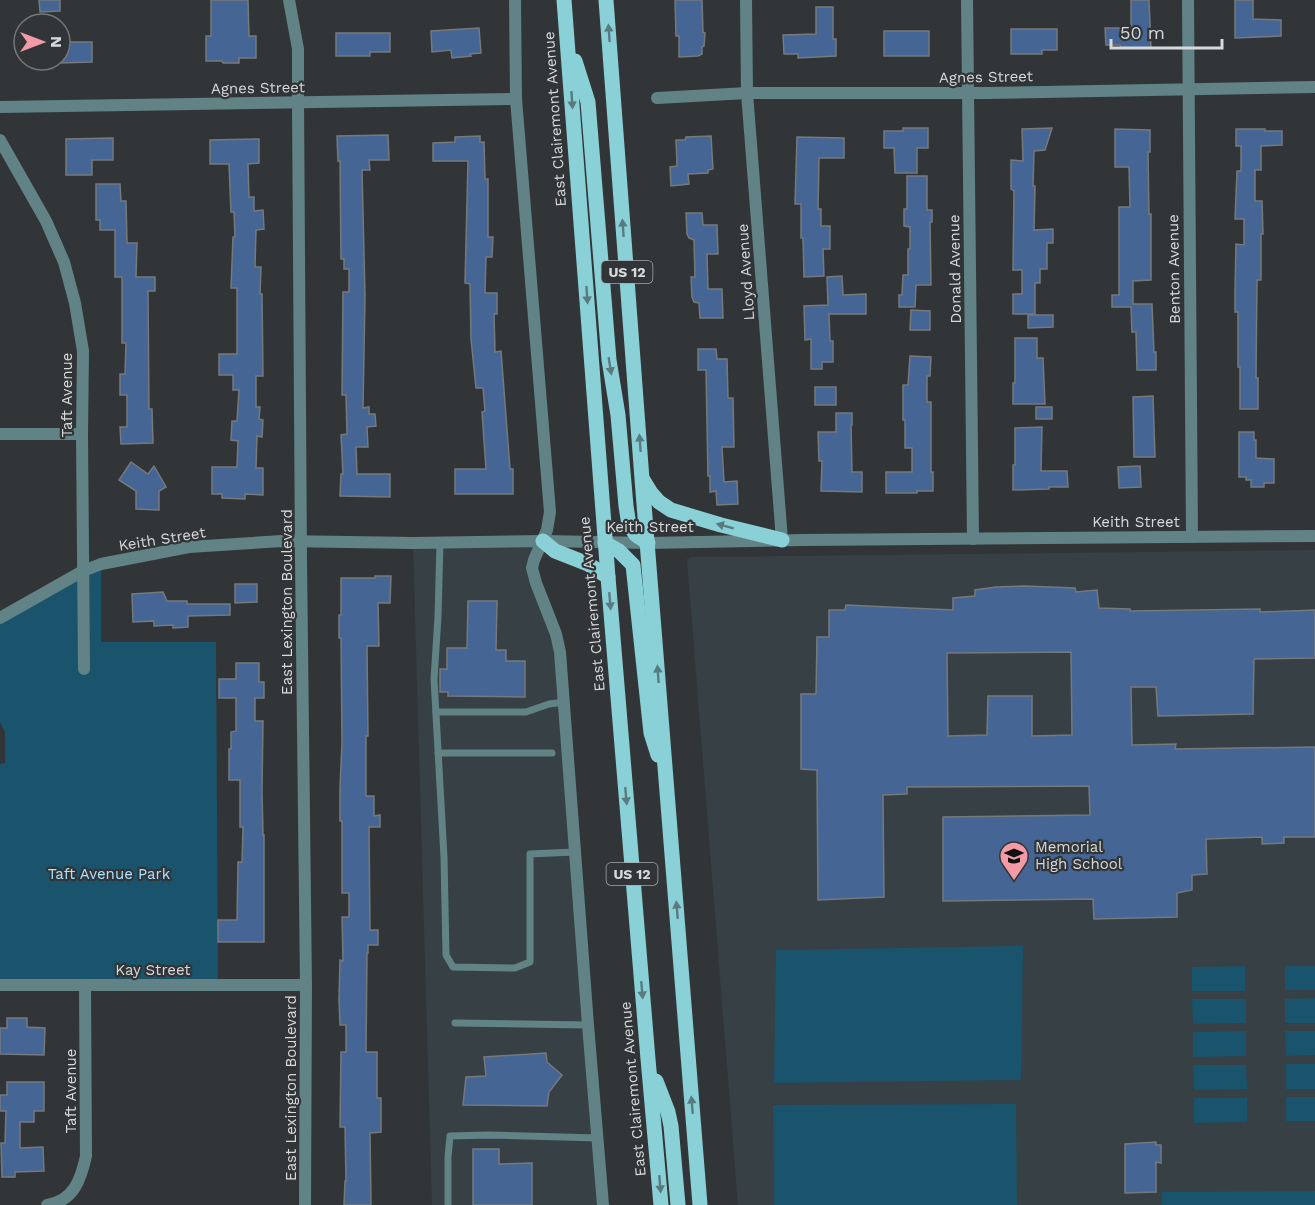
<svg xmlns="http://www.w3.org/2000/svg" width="1315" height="1205" font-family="'Work Sans',sans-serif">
	<rect width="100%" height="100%" fill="#323537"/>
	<g fill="#364045">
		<polygon points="543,541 534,560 556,634 603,1205 432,1205 413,543"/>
		<polygon points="1315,550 1315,1205 738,1205 687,559 691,557 794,556"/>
	</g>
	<g fill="#1a536c">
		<polygon points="101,564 101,642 216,642 218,985 0,985 0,764 5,763 5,732 0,722 0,618"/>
		<polygon points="1023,946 1021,1080 774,1083 776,950"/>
		<polygon points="1245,966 1245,991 1192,991 1192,967"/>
		<rect x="1285" y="966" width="30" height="24"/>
		<polygon points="1315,998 1315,1023 1285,1023 1285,999"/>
		<polygon points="1192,999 1246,999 1246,1023 1193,1024"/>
		<polygon points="1246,1031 1246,1056 1193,1057 1193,1032"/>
		<polygon points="1285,1031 1315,1031 1315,1055 1286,1056"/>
		<rect x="1286" y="1064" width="29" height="25"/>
		<polygon points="1193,1065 1246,1065 1247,1089 1194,1090"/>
		<rect x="1286" y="1097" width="29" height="24"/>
		<polygon points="1194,1098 1247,1098 1247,1122 1194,1123"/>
		<polygon points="1016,1104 1017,1205 774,1205 773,1105"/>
		<polygon points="1315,1191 1315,1205 1162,1205 1162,1192"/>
	</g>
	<g fill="#456594" stroke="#76797c" stroke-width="1.5" fill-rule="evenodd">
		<polygon points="39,0 60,0 60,11 40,12"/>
		<polygon points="211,0 248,0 249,36 256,36 256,58 239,58 239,63 223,63 222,61 206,61 206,36 211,36"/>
		<polygon points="675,0 702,0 703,32 705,33 704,46 702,47 702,54 698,56 679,57 679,36 676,36"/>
		<polygon points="1131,0 1149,0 1151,48 1121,48 1120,45 1106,45 1105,28 1131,28"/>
		<polygon points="1235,0 1253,0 1253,19 1281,20 1281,36 1235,38"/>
		<polygon points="816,7 833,7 833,39 836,39 836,56 798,58 798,54 784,54 783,35 816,34"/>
		<polygon points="479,28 481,53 470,54 471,56 452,58 451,50 432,52 431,31"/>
		<polygon points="1011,29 1057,29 1057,50 1042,50 1042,54 1011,54"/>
		<rect x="884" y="31" width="45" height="25"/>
		<polygon points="336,33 390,33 390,52 370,52 370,56 336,56"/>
		<polygon points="60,42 92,42 92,62 60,63"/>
		<polygon points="903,128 928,128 928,148 917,148 917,173 895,173 894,148 884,148 884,131 903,131"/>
		<polygon points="1052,128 1045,150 1034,151 1033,186 1035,186 1034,230 1053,229 1053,243 1047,243 1047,269 1040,269 1040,283 1035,283 1035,314 1013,314 1013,294 1022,294 1022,270 1013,270 1014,191 1011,189 1011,160 1023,161 1022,129"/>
		<polygon points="1115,129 1150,130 1150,152 1148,152 1149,214 1151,214 1151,280 1133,281 1133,304 1152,304 1154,352 1156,352 1156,370 1137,370 1136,332 1132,332 1131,307 1112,307 1112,295 1119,295 1119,207 1130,207 1129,167 1115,167"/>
		<polygon points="1236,129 1265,129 1265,131 1282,131 1282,145 1261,146 1261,170 1255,170 1255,201 1262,201 1263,234 1261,234 1261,280 1257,280 1256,378 1258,378 1258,409 1240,409 1240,367 1238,367 1238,312 1235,312 1235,291 1236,244 1244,245 1244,219 1235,219 1237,171 1241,171 1241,146 1236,146"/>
		<polygon points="388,135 389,160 369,160 370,170 362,170 365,296 363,408 369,407 369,414 375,414 376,426 367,427 368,447 356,447 357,474 390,474 390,497 340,496 341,474 343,474 341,435 347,434 346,395 342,395 343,292 349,292 349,269 344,269 344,259 341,259 340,161 338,161 337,136"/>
		<polygon points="480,136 480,142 484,142 485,179 488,179 488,237 493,237 492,257 486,257 485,293 497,293 497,314 494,314 495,352 501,351 510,469 513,469 513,494 455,494 455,469 486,469 482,412 485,411 483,388 476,388 471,339 470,284 465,283 468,161 433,161 433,143 455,142 455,137"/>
		<polygon points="711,136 713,169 708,170 708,173 688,174 689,184 671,186 670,167 677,166 676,140 685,140 686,137"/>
		<polygon points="797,137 844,138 844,158 819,158 818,209 821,209 821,226 830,226 830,249 823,249 824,276 804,277 803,238 801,238 801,204 795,204"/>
		<polygon points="113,138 113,160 92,160 92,175 66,175 66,139"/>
		<polygon points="259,139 259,163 248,164 249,197 254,197 254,211 263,210 264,229 256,230 255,267 261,267 260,294 262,294 263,376 256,376 256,407 260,407 259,419 263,420 262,437 257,436 256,468 263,468 263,495 245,494 245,499 222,498 222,494 212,494 212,467 237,467 238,441 231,440 232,421 237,421 239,390 233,390 233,375 219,375 219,354 237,354 237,288 231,288 233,237 235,237 234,212 231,212 229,164 210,164 210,140"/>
		<polygon points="907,176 927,176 927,210 932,210 932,222 930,222 931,285 916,285 915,307 899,307 899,295 902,295 903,275 908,275 908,249 910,249 910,227 904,226 904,209 907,209"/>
		<polygon points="96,184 120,184 121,201 126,201 127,243 137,243 136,277 155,277 155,291 148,291 149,409 152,409 153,443 121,444 120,427 127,427 127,395 120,395 120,374 125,374 126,343 122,343 122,277 115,277 115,230 100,230 100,220 96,220"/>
		<polygon points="686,213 702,213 703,225 717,225 718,254 707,254 708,289 722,289 723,318 700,318 699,303 694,302 692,297 691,277 695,277 694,240 689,238 687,234"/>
		<polygon points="842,276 843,295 866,294 866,314 829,314 830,341 833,341 833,362 822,362 822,369 811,369 811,339 805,340 804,306 828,305 827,277"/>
		<polygon points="911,310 930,311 930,330 910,330"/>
		<polygon points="1028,315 1053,315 1053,327 1028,328"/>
		<polygon points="1015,338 1037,338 1037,358 1043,358 1045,404 1013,404 1013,383 1015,383"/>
		<polygon points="698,349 716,349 717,359 727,359 728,398 733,398 734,447 722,447 724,482 737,481 738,504 717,505 716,491 710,492 710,476 708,476 706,370 698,370"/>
		<polygon points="910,356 931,357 930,376 927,376 927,402 931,402 931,472 933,472 933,491 917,491 917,493 886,493 886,472 912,472 912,448 905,448 905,420 903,420 903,385 908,385"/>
		<rect x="815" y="387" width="21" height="18"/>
		<polygon points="1153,396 1155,457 1134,457 1133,397"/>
		<rect x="1036" y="407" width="16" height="12"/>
		<polygon points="836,413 852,413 852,425 851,425 852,472 862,472 862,492 821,491 822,461 819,461 818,432 836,432"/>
		<polygon points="1042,427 1041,471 1067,471 1068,487 1049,487 1049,489 1013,490 1013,465 1015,465 1015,428"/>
		<polygon points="1239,432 1254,432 1254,440 1256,440 1256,458 1274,459 1274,483 1264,483 1264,487 1251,487 1251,480 1246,480 1246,477 1239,477"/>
		<polygon points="131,462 148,474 154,466 166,487 159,491 159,510 136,509 136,491 119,480"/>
		<polygon points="1140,466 1141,487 1119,488 1118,467"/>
		<polygon points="375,576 391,576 390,603 378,603 379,646 367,646 368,736 366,736 366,796 374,796 374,816 380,815 380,827 369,827 370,930 378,930 378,945 368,945 368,953 367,953 366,1052 377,1052 377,1098 381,1098 381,1132 370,1133 371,1205 344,1205 345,1181 346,1181 345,1127 340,1127 341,1052 346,1052 346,1025 340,1025 339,999 340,960 343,961 342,917 349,917 349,893 342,893 342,821 340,821 340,788 342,743 341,638 339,638 339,615 341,615 341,578 375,578"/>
		<polygon points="235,584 257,584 257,602 235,603"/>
		<path d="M1025 586 1075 588 1076 592 1097 590 1099 608 1130 609V611L1260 609V612L1315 610V658L1254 659 1253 714 1158 716 1156 687H1131L1132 745 1176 744 1175 749 1315 747V837H1284V843L1262 844V837L1206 839 1207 874 1192 875V890L1177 893V917L1094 919 1093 899 943 901V817L1090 815 1089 786 907 787V794L883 795 884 897 818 900 817 770 801 769V694H816L817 637H829V610H845L846 605 953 610V598L975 596V590L996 587ZM1071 652 1072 735 1032 736V696H988L987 735 948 736 947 653Z"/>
		<polygon points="163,592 167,601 187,601 187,604 230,604 230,615 188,616 188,627 173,628 173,625 154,626 154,621 133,622 132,594"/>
		<polygon points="468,601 497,601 496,650 506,650 506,661 525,661 525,697 448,696 448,692 440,692 440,669 447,669 447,648 467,648"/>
		<polygon points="236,663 259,663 259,682 264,682 264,698 255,698 255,721 263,721 262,791 263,835 264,835 264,942 218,942 218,920 237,920 238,862 242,862 243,827 240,827 240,780 229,780 229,749 231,749 231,732 236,731 236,698 219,698 219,679 236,679"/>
		<polygon points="7,1018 27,1018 27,1027 45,1028 44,1055 0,1054 0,1028 7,1028"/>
		<polygon points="546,1053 547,1062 562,1075 549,1092 547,1106 463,1105 466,1077 486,1076 484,1057"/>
		<polygon points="7,1082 44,1082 44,1111 34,1111 34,1122 20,1122 20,1148 43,1147 44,1171 15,1172 15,1177 2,1177 1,1143 5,1143 6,1111 0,1111 0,1095 7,1095"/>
		<polygon points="1156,1142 1156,1145 1161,1145 1161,1163 1156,1162 1156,1192 1125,1193 1125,1144"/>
		<polygon points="473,1149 499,1149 499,1164 532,1163 532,1205 473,1205"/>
	</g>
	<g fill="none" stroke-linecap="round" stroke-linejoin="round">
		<g stroke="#618386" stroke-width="7">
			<polyline points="440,542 438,617 434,679 444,857 446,955 453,967 515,968 530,962 530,854 575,852"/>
			<polyline points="436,712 526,712 549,704 565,702"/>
			<polyline points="438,753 552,753"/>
			<polyline points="455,1023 588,1025"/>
			<polyline points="448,1205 448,1157 450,1136 488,1135 598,1138"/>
		</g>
		<g stroke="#618386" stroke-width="12">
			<polyline points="289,0 298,49 298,102 301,560 306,985 305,1205"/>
			<polyline points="515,0 516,99 550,512 547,530 534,560 532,568 536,583 556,634 560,652 588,1025 603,1205"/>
			<polyline points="746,0 747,93 782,540"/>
			<polyline points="967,0 973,539"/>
			<polyline points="1188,0 1192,537"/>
			<polyline points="657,98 747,93 988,93 1315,87"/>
			<polyline points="0,107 516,99"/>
			<polyline points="0,140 46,221 64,262 75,303 83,351 82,434 84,669"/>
			<polyline points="0,434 82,434"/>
			<polyline points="0,618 83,571 101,564 189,547 282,541 413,543 543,541 648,543 804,540 1315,536"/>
			<polyline points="0,985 306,985"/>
			<path d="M47 1205C74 1201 81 1179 86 1156L85 985"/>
		</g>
		<g stroke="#89d1d7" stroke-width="15">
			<polyline points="564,0 608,577 648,1059 661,1205"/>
			<polyline points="606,0 642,479 700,1205"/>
			<polyline points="575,61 588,102 609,360 618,415 626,506 629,525 636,535 648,543"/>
			<polyline points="643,480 651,493 659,502 671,510 721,525 782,540"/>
			<polyline points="543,541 555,551 588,564 608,577"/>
			<polyline points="605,543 619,551 633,565 651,733 658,755"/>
			<polyline points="656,1081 668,1112 671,1126 678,1205"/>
		</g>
	</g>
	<defs><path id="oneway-solid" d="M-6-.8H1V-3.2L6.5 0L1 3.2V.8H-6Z" transform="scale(1.5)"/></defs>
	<g fill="#597b7f">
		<use href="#oneway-solid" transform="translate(609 33) rotate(-94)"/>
		<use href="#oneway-solid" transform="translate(572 100) rotate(86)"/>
		<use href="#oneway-solid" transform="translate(623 228) rotate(-94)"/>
		<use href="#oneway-solid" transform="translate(587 295) rotate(86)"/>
		<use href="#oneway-solid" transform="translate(610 366) rotate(81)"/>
		<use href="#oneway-solid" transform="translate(640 443) rotate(-94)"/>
		<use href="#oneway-solid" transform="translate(725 526) rotate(-165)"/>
		<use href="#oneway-solid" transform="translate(610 601) rotate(85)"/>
		<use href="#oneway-solid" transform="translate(658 674) rotate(-94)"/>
		<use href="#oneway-solid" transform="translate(626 796) rotate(85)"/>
		<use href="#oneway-solid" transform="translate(677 910) rotate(-95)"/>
		<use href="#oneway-solid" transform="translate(642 990) rotate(85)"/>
		<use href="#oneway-solid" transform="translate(692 1105) rotate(-95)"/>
		<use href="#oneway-solid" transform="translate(660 1184) rotate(85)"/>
	</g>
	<defs>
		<g id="school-pin" transform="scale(1.5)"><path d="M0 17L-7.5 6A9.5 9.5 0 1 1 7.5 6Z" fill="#f39aa7" stroke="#323537"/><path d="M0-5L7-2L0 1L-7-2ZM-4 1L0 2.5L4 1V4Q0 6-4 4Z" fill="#111"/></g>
	</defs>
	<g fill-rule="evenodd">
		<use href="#school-pin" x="1014" y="856"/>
	</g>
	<g text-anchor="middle" stroke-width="4.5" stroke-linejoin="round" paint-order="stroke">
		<g fill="#323537" stroke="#a6a8a9" stroke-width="1.5">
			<rect x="601.5" y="261" width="51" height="22" rx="4.5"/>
			<rect x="606.5" y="863" width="51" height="22" rx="4.5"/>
		</g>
		<g font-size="14" font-weight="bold" fill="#d7d9da">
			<text x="627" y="277">US 12</text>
			<text x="632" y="879">US 12</text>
		</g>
		<g font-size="15" fill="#d7d9da" stroke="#323537">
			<text transform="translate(986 77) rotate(-1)" y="5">Agnes Street</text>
			<text transform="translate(258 88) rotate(-1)" y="5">Agnes Street</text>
			<text transform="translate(555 119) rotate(-94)" y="5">East Clairemont Avenue</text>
			<text transform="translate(955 269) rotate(-91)" y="5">Donald Avenue</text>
			<text transform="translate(1174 269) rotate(-91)" y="5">Benton Avenue</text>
			<text transform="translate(746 272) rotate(-94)" y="5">Lloyd Avenue</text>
			<text transform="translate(67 395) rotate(-90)" y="5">Taft Avenue</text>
			<text x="1136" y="527">Keith Street</text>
			<text x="650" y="532">Keith Street</text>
			<text transform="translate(162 539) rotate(-9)" y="5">Keith Street</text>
			<text transform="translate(287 602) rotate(-90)" y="5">East Lexington Boulevard</text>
			<text transform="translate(592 604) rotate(-95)" y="5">East Clairemont Avenue</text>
			<text x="153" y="975">Kay Street</text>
			<text transform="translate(291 1088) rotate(-90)" y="5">East Lexington Boulevard</text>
			<text transform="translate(633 1089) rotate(-95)" y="5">East Clairemont Avenue</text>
			<text transform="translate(71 1091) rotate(-90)" y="5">Taft Avenue</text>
		</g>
		<g font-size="15" fill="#d7d9da" stroke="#323537" text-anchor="start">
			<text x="1035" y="852">Memorial<tspan x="1035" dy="17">High School</tspan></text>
		</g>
		<g font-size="15" fill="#abe2ff" stroke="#323537">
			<text x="109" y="879">Taft Avenue Park</text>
		</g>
	</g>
	<g transform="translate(42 42) rotate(90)"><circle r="28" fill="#323537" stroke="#747778" stroke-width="1.5"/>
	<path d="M0-4.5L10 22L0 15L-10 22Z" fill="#f39aa7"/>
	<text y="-9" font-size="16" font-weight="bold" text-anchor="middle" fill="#d7d9da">N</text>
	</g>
	<path d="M1111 39v9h111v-9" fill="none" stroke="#d7d9da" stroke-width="3"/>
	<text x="1120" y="39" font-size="18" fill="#d7d9da" stroke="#323537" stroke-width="4.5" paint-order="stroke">50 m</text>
</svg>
